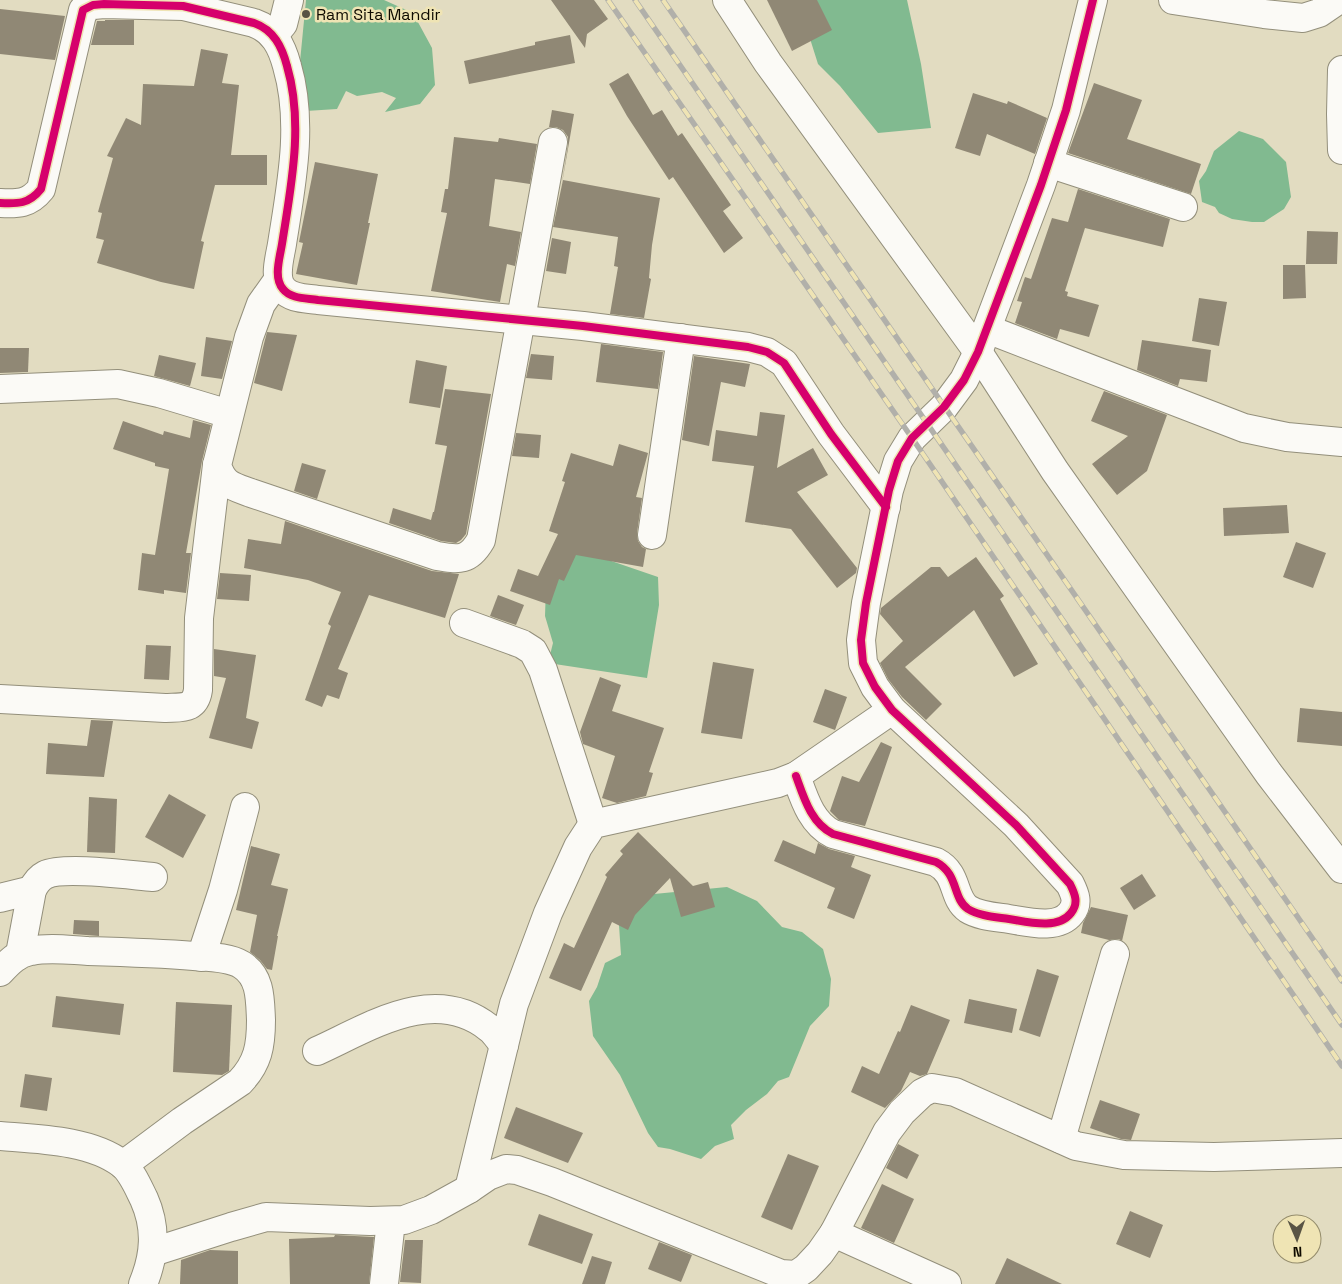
<svg xmlns="http://www.w3.org/2000/svg" width="1342" height="1284" font-family="'Space Grotesk',sans-serif">
	<rect width="100%" height="100%" fill="#e2dcc1"/>
	<g fill="#81ba90">
		<polygon points="306,0 384,0 413,13 432,48 435,85 420,104 385,112 396,98 382,92 357,96 346,91 337,109 306,111 299,72"/>
		<polygon points="814,0 907,0 921,64 931,128 878,133 840,86 818,64 806,26"/>
		<polygon points="1239,131 1263,139 1286,162 1291,197 1284,209 1264,222 1252,222 1232,219 1219,213 1215,207 1202,202 1199,181 1206,171 1214,151"/>
		<polygon points="585,552 658,577 659,605 647,678 548,663 553,643 545,616 547,557"/>
		<polygon points="727,887 757,901 782,927 802,932 823,949 831,979 829,1006 810,1026 789,1077 778,1081 767,1094 746,1110 731,1125 734,1139 715,1146 701,1159 670,1149 658,1147 648,1133 620,1075 593,1036 589,1001 597,987 605,963 621,955 619,925 654,894"/>
	</g>
	<g fill="#908875">
		<polygon points="551,0 594,0 608,19 587,34 585,48"/>
		<polygon points="767,0 817,0 832,30 792,51"/>
		<polygon points="0,9 65,16 55,60 0,54"/>
		<polygon points="105,20 134,20 134,45 91,45 97,21 105,21"/>
		<polygon points="570,35 575,63 469,84 464,61 535,45 535,42"/>
		<polygon points="201,49 228,54 222,83 239,85 231,155 267,155 267,185 215,185 201,241 204,242 194,289 161,282 97,263 104,240 96,238 102,213 98,212 113,158 107,156 126,118 141,125 143,84 194,86"/>
		<polygon points="628,73 653,115 662,110 678,136 682,133 731,205 723,211 743,238 724,253 673,177 669,180 627,116 609,84"/>
		<polygon points="1094,83 1142,100 1127,139 1201,164 1191,194 1068,153"/>
		<polygon points="973,93 1007,104 1008,101 1047,118 1035,154 987,134 980,156 955,148"/>
		<polygon points="552,110 574,114 561,189 568,145 568,137 563,130 556,127 549,127"/>
		<polygon points="454,137 498,142 499,138 537,144 530,184 495,179 489,226 521,232 515,266 507,264 500,302 431,291 447,213 441,212 445,189 448,189"/>
		<polygon points="315,162 378,174 368,223 370,223 357,285 296,274 303,243 299,242"/>
		<polygon points="563,180 660,198 652,245 649,278 651,279 644,318 610,314 618,267 614,266 618,237 553,227"/>
		<polygon points="1078,189 1170,219 1163,247 1085,228 1065,291 1068,292 1067,296 1099,305 1089,337 1060,329 1057,339 1015,323 1022,302 1017,301 1025,277 1031,279 1052,218 1068,222"/>
		<polygon points="1307,231 1338,232 1337,264 1306,264"/>
		<polygon points="552,238 571,242 566,274 546,271"/>
		<polygon points="1283,265 1305,265 1306,298 1283,299"/>
		<polygon points="1199,298 1227,302 1219,346 1192,341"/>
		<polygon points="267,332 297,335 282,391 254,383"/>
		<polygon points="206,337 232,341 222,379 201,376"/>
		<polygon points="1142,340 1211,350 1207,382 1180,379 1178,386 1137,370"/>
		<polygon points="601,344 663,352 658,389 596,382"/>
		<polygon points="0,348 29,348 28,372 0,373"/>
		<polygon points="531,354 554,356 552,380 526,378"/>
		<polygon points="159,355 196,363 190,386 154,376"/>
		<polygon points="694,356 750,364 745,387 721,382 709,446 682,440"/>
		<polygon points="416,360 447,366 440,408 409,403"/>
		<polygon points="445,389 491,394 466,534 461,540 456,543 441,541 389,523 393,508 431,520 433,512 434,512 447,446 435,444"/>
		<polygon points="1104,391 1167,415 1147,471 1117,495 1092,464 1128,436 1091,421"/>
		<polygon points="760,412 785,415 777,468 813,448 828,475 797,492 857,568 856,573 837,588 791,529 745,522 754,466 712,461 716,430 757,436"/>
		<polygon points="193,420 211,425 202,461 186,553 191,553 186,593 164,590 164,594 138,590 142,553 155,555 169,469 155,466 155,463 113,449 123,421 163,435 164,431 190,438"/>
		<polygon points="516,433 541,435 539,458 512,456"/>
		<polygon points="619,444 648,453 636,497 642,498 637,533 638,541 642,547 646,549 643,567 576,555 564,581 559,579 550,605 510,591 518,569 538,576 558,534 549,531 565,482 562,481 571,453 613,466"/>
		<polygon points="302,463 326,470 317,499 294,491"/>
		<polygon points="1287,505 1289,533 1224,536 1223,508"/>
		<polygon points="285,521 432,571 459,574 445,618 369,595 338,669 348,673 339,699 327,695 322,707 305,700 331,626 328,624 341,592 308,580 244,568 248,539 281,544"/>
		<polygon points="1296,542 1326,553 1313,588 1283,577"/>
		<polygon points="976,557 1004,596 1000,599 1038,664 1014,677 974,610 905,667 942,704 926,720 902,697 888,679 880,663 903,641 880,614 881,608 931,567 940,567 948,577"/>
		<polygon points="220,573 251,575 249,601 217,599"/>
		<polygon points="498,595 524,605 516,625 490,616"/>
		<polygon points="146,645 171,646 169,680 144,679"/>
		<polygon points="214,649 256,655 246,718 259,722 252,749 209,738 226,678 214,676"/>
		<polygon points="713,662 754,669 742,739 701,733"/>
		<polygon points="600,677 621,685 612,711 664,728 649,772 653,773 646,796 617,803 602,798 615,756 583,744 580,732"/>
		<polygon points="825,689 847,697 835,730 813,722"/>
		<polygon points="1300,708 1342,712 1342,746 1297,742"/>
		<polygon points="91,720 113,721 104,777 46,774 48,743 87,746"/>
		<polygon points="881,742 892,747 865,826 839,820 830,811 842,776 859,782"/>
		<polygon points="169,794 206,815 183,858 145,837"/>
		<polygon points="89,797 117,799 115,853 87,852"/>
		<polygon points="638,832 693,886 708,882 715,907 681,917 670,878 635,915 628,930 612,922 581,991 549,978 564,943 574,948 607,877 605,875 623,854 620,851"/>
		<polygon points="783,840 815,854 818,843 829,849 855,856 851,867 871,875 854,919 827,908 835,888 774,861"/>
		<polygon points="251,846 280,854 271,885 288,889 277,936 278,936 272,970 267,969 260,960 250,952 257,915 236,910"/>
		<polygon points="1142,874 1156,896 1134,910 1120,888"/>
		<polygon points="1091,907 1128,915 1122,941 1119,939 1109,940 1081,933 1083,923"/>
		<polygon points="74,920 99,921 99,936 73,934"/>
		<polygon points="1037,969 1059,976 1040,1037 1019,1030"/>
		<polygon points="56,996 124,1004 120,1035 52,1027"/>
		<polygon points="969,999 1017,1009 1012,1033 964,1023"/>
		<polygon points="176,1002 232,1005 229,1071 222,1075 173,1072"/>
		<polygon points="911,1005 950,1020 927,1074 920,1076 910,1072 901,1091 885,1108 851,1092 862,1066 879,1074 898,1031 900,1032"/>
		<polygon points="25,1074 52,1078 47,1111 20,1107"/>
		<polygon points="1100,1100 1140,1114 1131,1140 1121,1139 1090,1128"/>
		<polygon points="516,1107 583,1133 568,1163 504,1138"/>
		<polygon points="898,1144 919,1155 907,1179 886,1168"/>
		<polygon points="788,1154 819,1166 792,1230 761,1217"/>
		<polygon points="882,1184 914,1199 894,1243 861,1228"/>
		<polygon points="1130,1211 1163,1225 1150,1258 1116,1244"/>
		<polygon points="539,1214 593,1234 582,1264 528,1245"/>
		<polygon points="335,1235 374,1237 369,1284 290,1284 289,1239 334,1237"/>
		<polygon points="405,1240 423,1240 421,1283 400,1282"/>
		<polygon points="659,1242 692,1255 681,1282 648,1269"/>
		<polygon points="210,1250 238,1251 238,1284 180,1284 181,1260"/>
		<polygon points="592,1256 612,1262 605,1284 582,1284"/>
		<polygon points="1007,1258 1062,1284 995,1284"/>
	</g>
	<g fill="none" stroke-linecap="round" stroke-linejoin="round">
		<g stroke="#938f7b" stroke-width="30">
			<g id="minor">
				<polyline points="727,0 768,63 978,352 1055,471 1269,774 1342,869"/>
				<polyline points="1173,0 1264,14 1303,18 1319,13 1338,0"/>
				<polyline points="273,36 283,24 289,0"/>
				<polyline points="1342,70 1341,114 1342,150"/>
				<polyline points="1048,163 1183,207"/>
				<path d="M0 203C18 204 29 204 41 189L83 10 93 5 104 4 183 6 254 23C274 30 282 47 287 66 304 124 291 186 282 244 280 257 273 278 283 289 291 299 306 298 318 300L583 326 748 347 767 352 784 363 831 434 886 507"/>
				<path d="M278 280 261 304 249 337 217 465C223 485 232 486 251 493L437 556C459 560 469 561 481 540L553 142"/>
				<polyline points="987,329 1244,428 1287,437 1342,442"/>
				<polyline points="0,389 118,384 159,393 229,414"/>
				<polyline points="652,535 681,338"/>
				<polyline points="464,623 522,644 533,651 543,670 593,824"/>
				<path d="M0 699 165 708C182 707 195 710 198 690L199 618 217 465"/>
				<path d="M796 776C804 798 811 823 833 834L936 862C959 874 952 898 968 909 979 916 996 917 1009 919 1028 922 1058 930 1071 913 1079 903 1075 894 1070 884L1016 825 892 710 875 687 863 663 861 640 866 603 889 490 898 461 912 438 944 407 964 380 978 352 1041 185 1066 110 1093 0"/>
				<polyline points="0,898 32,890"/>
				<path d="M20 954 32 890C35 884 39 878 45 875 64 866 129 875 153 877"/>
				<polyline points="201,957 223,890 245,807"/>
				<path d="M0 972C9 962 18 953 31 951 49 947 69 950 88 951 123 952 158 953 194 956 209 957 229 957 242 965 261 977 260 1000 261 1020 261 1046 258 1063 240 1082L182 1121 123 1165"/>
				<path d="M317 1051C370 1027 434 984 489 1028 495 1032 499 1040 504 1045"/>
				<polyline points="1061,1139 1115,954"/>
				<polyline points="469,1189 514,1004 548,913 578,847 593,824 778,783 796,776 892,710"/>
				<polyline points="834,1233 947,1284"/>
				<polyline points="153,1252 231,1227 266,1217 370,1221 404,1220 431,1210 469,1189 488,1176 506,1169 517,1170 552,1182 781,1274 796,1275 806,1268 820,1253 834,1233 887,1132 902,1112 922,1093 932,1088 955,1092 1076,1146 1124,1155 1214,1157 1342,1153"/>
				<polyline points="384,1284 391,1221"/>
			</g>
		</g>
		<g stroke="#938f7b" stroke-width="30">
			<path id="tertiary" d="M0 1136C37 1139 91 1140 122 1164 132 1172 138 1187 144 1199 157 1228 155 1255 143 1284"/>
		</g>
		<use href="#minor" stroke="#fbfaf6" stroke-width="28"/>
		<use href="#tertiary" stroke="#fbfaf6" stroke-width="28"/>
		<g stroke="#b1b0aa" stroke-width="5.5">
			<g id="rail">
				<polyline points="608,0 912,438 1342,1066"/>
				<polyline points="635,0 1342,1025"/>
				<polyline points="663,0 1342,981"/>
			</g>
		</g>
		<use href="#rail" stroke="#efe4b4" stroke-width="4" stroke-dasharray="11" stroke-linecap="butt"/>
		<g stroke="#efe4b4" stroke-width="11">
			<g id="cycleway">
				<path d="M0 203C18 204 29 204 41 189L83 10 93 5 104 4 183 6 254 23C274 30 282 47 287 66 304 124 291 186 282 244 280 257 273 278 283 289 291 299 306 298 318 300L583 326 748 347 767 352 784 363 831 434 886 507"/>
				<path d="M796 776C804 798 811 823 833 834L936 862C959 874 952 898 968 909 979 916 996 917 1009 919 1028 922 1058 930 1071 913 1079 903 1075 894 1070 884L1016 825 892 710 875 687 863 663 861 640 866 603 889 490 898 461 912 438 944 407 964 380 978 352 1041 185 1066 110 1093 0"/>
			</g>
		</g>
		<use href="#cycleway" stroke="#d6006c" stroke-width="8"/>
	</g>
	<circle fill="#595444" stroke="#efe4b4" stroke-width="2" cx="306" cy="14" r="5"/>
	<g text-anchor="middle" stroke-width="5" stroke-linejoin="round" paint-order="stroke">
		<g font-size="16" fill="#0f0b00" stroke="#efe4b4" text-anchor="start">
			<text x="316" y="20">Ram Sita Mandir</text>
		</g>
	</g>
	<g transform="translate(1297 1239) rotate(178)"><circle r="24" fill="#efe4b4" stroke="#958d6c"/>
	<path d="M0-4L9 19L0 12L-9 19Z" fill="#595444"/>
	<text y="-8" font-size="14" font-weight="bold" text-anchor="middle" fill="#0f0b00">N</text>
	</g>
</svg>
